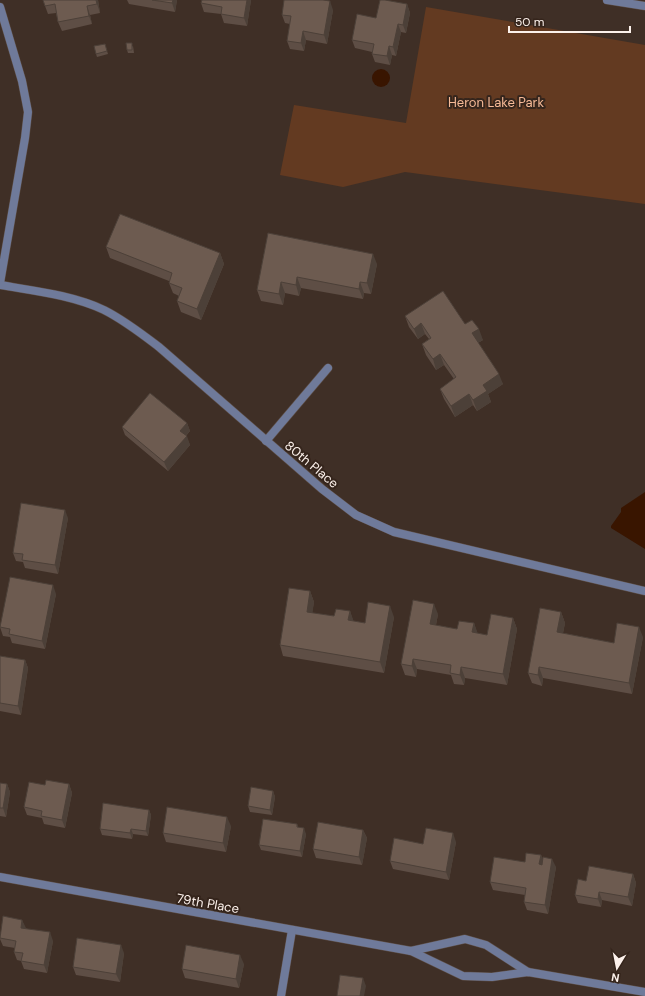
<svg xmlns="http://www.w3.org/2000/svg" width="645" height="996" font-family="'DM Sans',sans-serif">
	<rect width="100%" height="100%" fill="#3f2f26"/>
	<polygon fill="#633a21" points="426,7 645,45 645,204 405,172 343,187 280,175 294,105 406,123"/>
	<g fill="#391500">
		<circle cx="381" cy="78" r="9"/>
		<polygon points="645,492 645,549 611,528 611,526 621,512 621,508"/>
	</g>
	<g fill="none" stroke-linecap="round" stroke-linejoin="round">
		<g stroke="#5d4e46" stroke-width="9">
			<g id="minor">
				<polyline points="607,0 645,6"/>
				<polyline points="0,7 22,81 28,112 25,138 0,283"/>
				<path d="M0 285C34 291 72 295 104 310 124 320 142 334 159 347L322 489 356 515 394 532 645 591"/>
				<polyline points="266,441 328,368"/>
				<polyline points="0,877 411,951 463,976 492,977 528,972 645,992"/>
				<polyline points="411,951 465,939 486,945 528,972"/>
				<polyline points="281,996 292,930"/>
			</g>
		</g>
		<use href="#minor" stroke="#6f7a9a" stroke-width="8"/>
	</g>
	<g fill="#5e4e45">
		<polygon points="43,0 98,0 100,13 90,15 92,24 62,31 58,22 56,13 48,14 45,6"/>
		<polygon points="127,0 177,0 175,12 129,4"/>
		<polygon points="251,0 247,26 224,23 221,14 204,12 201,3"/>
		<polygon points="407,4 410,13 406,33 401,32 396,56 392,55 390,65 375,62 372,54 372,52 355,48 352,40 376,18"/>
		<polygon points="333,10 327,44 306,40 304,51 290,49 287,41 290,24 285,23 282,15"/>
		<polygon points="105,44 108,54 97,57 96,54"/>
		<polygon points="133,46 134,53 128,53 127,50"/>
		<polygon points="268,233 377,264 371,294 364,293 363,299 301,288 299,296 285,293 283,305 261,301 257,290"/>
		<polygon points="106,247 220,253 224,264 201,320 181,312 177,301 179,296 173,293 169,283 169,281 110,258"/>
		<polygon points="405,316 465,324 483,340 478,343 503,384 488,394 491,402 477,411 473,405 455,417 444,399 440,389 454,379 444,365 436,370 426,355 422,344 429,339 425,334 418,339 409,327"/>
		<polygon points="187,423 190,431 186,436 190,445 168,471 125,435 122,427"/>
		<polygon points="68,518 58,574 25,568 23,562 16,561 13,553"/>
		<polygon points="310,591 314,602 312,613 334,616 350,611 353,621 365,623 394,617 384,673 283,656 280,645"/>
		<polygon points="56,594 45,649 12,643 10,637 3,636 0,627"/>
		<polygon points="561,612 565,623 563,633 614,643 643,637 632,694 543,678 542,686 532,683 528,673"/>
		<polygon points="438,614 436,625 457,629 474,623 477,633 487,635 513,618 517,629 507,685 465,678 464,685 454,684 451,675 417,669 416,677 405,675 401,664"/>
		<polygon points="0,656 25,660 28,668 21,715 0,711"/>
		<polygon points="0,783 7,784 10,792 6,817 0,816"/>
		<polygon points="69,784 72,793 65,828 44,824 42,818 27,815 24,807 45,785"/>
		<polygon points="273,791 275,797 272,815 250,812 248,806"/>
		<polygon points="149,810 151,815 148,836 133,834 132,839 102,835 100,829"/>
		<polygon points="297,824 298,827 306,834 302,857 261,850 259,845"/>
		<polygon points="231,826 226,852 166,842 163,833"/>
		<polygon points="363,830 367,838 362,865 316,858 313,849"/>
		<polygon points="456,842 449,880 393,869 390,861 423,844"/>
		<polygon points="541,855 543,861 556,867 548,914 527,910 524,902 525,895 493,890 490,882 525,862"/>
		<polygon points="633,874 636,883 632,906 602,900 601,907 578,903 575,895 586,881"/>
		<polygon points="22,920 25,928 53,941 47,973 24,969 21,961 17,960 14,952 15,948 3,946 0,939 0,935"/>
		<polygon points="124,953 120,982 76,975 73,967"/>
		<polygon points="244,964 239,988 185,978 182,969"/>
	</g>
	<g fill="#4c4038">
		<polygon points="96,0 98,0 100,13 97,4"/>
		<polygon points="173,0 177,0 175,12 172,3"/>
		<polygon points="247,0 251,0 247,26 244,18"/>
		<polygon points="330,1 333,10 327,44 324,35"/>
		<polygon points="407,4 410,13 406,33 403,25"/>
		<polygon points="87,6 90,15 92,24 89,16"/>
		<polygon points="398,24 401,32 396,56 393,47"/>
		<polygon points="303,31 306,40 304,51 301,43"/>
		<polygon points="389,46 392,55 390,65 387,56"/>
		<polygon points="220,253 224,264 201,320 197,309"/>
		<polygon points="373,254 377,264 371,294 367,283"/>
		<polygon points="297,277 301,288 299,296 296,285"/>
		<polygon points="281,282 285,293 283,305 279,294"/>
		<polygon points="360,282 364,293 363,299 359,289"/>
		<polygon points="421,323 425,334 418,339 414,329"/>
		<polygon points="479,329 483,340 476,344 472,333"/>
		<polygon points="440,354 444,365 436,370 433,359"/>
		<polygon points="499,374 503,384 488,394 491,402 477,411 473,400 483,385"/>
		<polygon points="469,394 473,405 455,417 451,406"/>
		<polygon points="187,423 190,431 183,439 180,431"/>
		<polygon points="187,436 190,445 168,471 164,462"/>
		<polygon points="65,510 68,518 58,574 55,565"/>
		<polygon points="53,585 56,594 45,649 42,641"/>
		<polygon points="310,591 314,602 311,623 307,612"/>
		<polygon points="434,604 438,614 434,635 430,624"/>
		<polygon points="390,606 394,617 384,673 380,662"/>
		<polygon points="350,611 354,622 348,620"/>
		<polygon points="561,612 565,623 561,643 557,632"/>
		<polygon points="513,618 517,629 507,685 503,674"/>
		<polygon points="474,623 478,634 472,632"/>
		<polygon points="639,627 643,637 632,694 629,683"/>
		<polygon points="413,659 417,669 416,677 412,666"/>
		<polygon points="25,660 28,668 21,715 18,706"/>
		<polygon points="461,667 465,678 464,685 460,675"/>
		<polygon points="539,667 543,678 542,686 538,675"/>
		<polygon points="7,784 10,792 6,817 3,808"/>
		<polygon points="69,784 72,793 65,828 62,820"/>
		<polygon points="273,791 275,797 272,815 270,810"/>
		<polygon points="149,810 151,815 148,836 146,831"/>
		<polygon points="227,817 231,826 226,852 223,843"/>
		<polygon points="304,828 306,834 302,857 300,851"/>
		<polygon points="131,829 133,834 132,839 130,833"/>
		<polygon points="363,830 367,838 362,865 359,857"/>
		<polygon points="453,833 456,842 449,880 446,872"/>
		<polygon points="541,855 544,864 542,873 539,864"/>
		<polygon points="552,859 556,867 548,914 545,905"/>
		<polygon points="633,874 636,883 632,906 628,897"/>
		<polygon points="599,892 602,900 601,907 598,899"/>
		<polygon points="22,920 26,928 24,936 21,928"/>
		<polygon points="50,932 53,941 47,973 44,965"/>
		<polygon points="121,945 124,953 120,982 116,974"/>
		<polygon points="240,955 244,964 239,988 236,979"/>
		<polygon points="363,978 366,986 364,996 360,996"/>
	</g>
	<g fill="#6d5b50" stroke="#4c4038">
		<polygon points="43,0 96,0 97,4 87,6 89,16 58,22 55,4 45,6"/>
		<polygon points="152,0 173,0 172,3"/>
		<polygon points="202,0 247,0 244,18 221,14 222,7 201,3"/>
		<polygon points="284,0 323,0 330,1 324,35 303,31 301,43 287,41 291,16 282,15"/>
		<polygon points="380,0 385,0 407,4 403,25 398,24 393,47 389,46 387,56 372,54 374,44 352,40 357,14 376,18"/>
		<polygon points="126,43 132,43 132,50 127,50"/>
		<polygon points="105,44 107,51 96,54 94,46"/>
		<polygon points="120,214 220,253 197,309 177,301 182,288 169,283 172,273 106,247"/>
		<polygon points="268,233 373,254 367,283 360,282 359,289 297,277 296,285 281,282 279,294 257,290"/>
		<polygon points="443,291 465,324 472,320 479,329 472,333 499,374 483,385 487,391 473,400 469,394 451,406 440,389 456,377 440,354 433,359 422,344 431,338 421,323 414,329 405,316"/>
		<polygon points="150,393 187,423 180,431 187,436 164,462 122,427"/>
		<polygon points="21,503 65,510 55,565 22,560 23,554 13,553"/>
		<polygon points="10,577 53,585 42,641 9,634 10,629 0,627"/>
		<polygon points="289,588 310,591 307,612 334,616 336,609 350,611 348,620 365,623 368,602 390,606 380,662 280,645"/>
		<polygon points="413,600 434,604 430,624 457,629 459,621 474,623 472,632 487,635 491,614 513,618 503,674 461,667 460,675 450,673 451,665 413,659 412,666 401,664"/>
		<polygon points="540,608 561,612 557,632 614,643 617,623 639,627 629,683 539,667 538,675 528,673"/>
		<polygon points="0,656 25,660 18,706 0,703"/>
		<polygon points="46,780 69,784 62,820 41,816 42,811 24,807 29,782 45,785"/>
		<polygon points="0,783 7,784 3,808 0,808"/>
		<polygon points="251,787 273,791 270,810 248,806"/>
		<polygon points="103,803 149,810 146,831 131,829 130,833 100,829"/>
		<polygon points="167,807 227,817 223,843 163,833"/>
		<polygon points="263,819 297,824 297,827 304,828 300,851 259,845"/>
		<polygon points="318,822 363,830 359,857 313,849"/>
		<polygon points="426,828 453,833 446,872 390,861 394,838 423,844"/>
		<polygon points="526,853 541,855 539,864 542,865 543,857 552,859 545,905 524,902 526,888 490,882 494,857 525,862"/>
		<polygon points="589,866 633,874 628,897 599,892 598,899 575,895 578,879 586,881"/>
		<polygon points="3,916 22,920 21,928 50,932 44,965 21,961 23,953 14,952 16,941 0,938"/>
		<polygon points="77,938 121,945 116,974 73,967"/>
		<polygon points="186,945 240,955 236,979 182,969"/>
		<polygon points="340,975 363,978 360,996 337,996"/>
	</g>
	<g text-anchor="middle" stroke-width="4" stroke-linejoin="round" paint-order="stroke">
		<g font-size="13" fill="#f7ba97" stroke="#35251c">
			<text x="496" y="107">Heron Lake Park</text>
		</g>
		<g font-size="13" fill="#fcf1eb" stroke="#35251c">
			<text transform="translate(312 464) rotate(40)" y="5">80th Place</text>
			<text transform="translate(208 903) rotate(10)" y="5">79th Place</text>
		</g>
	</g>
	<g transform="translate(617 968) rotate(190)" stroke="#35251c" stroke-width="3" paint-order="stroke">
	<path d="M0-3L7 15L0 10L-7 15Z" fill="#fcf1eb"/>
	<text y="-6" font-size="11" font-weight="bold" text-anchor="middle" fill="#fcf1eb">N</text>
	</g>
	<path d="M509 26v6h121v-6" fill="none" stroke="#fcf1eb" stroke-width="2"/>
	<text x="515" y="26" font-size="12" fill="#fcf1eb" stroke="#35251c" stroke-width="3" paint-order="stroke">50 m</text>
</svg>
